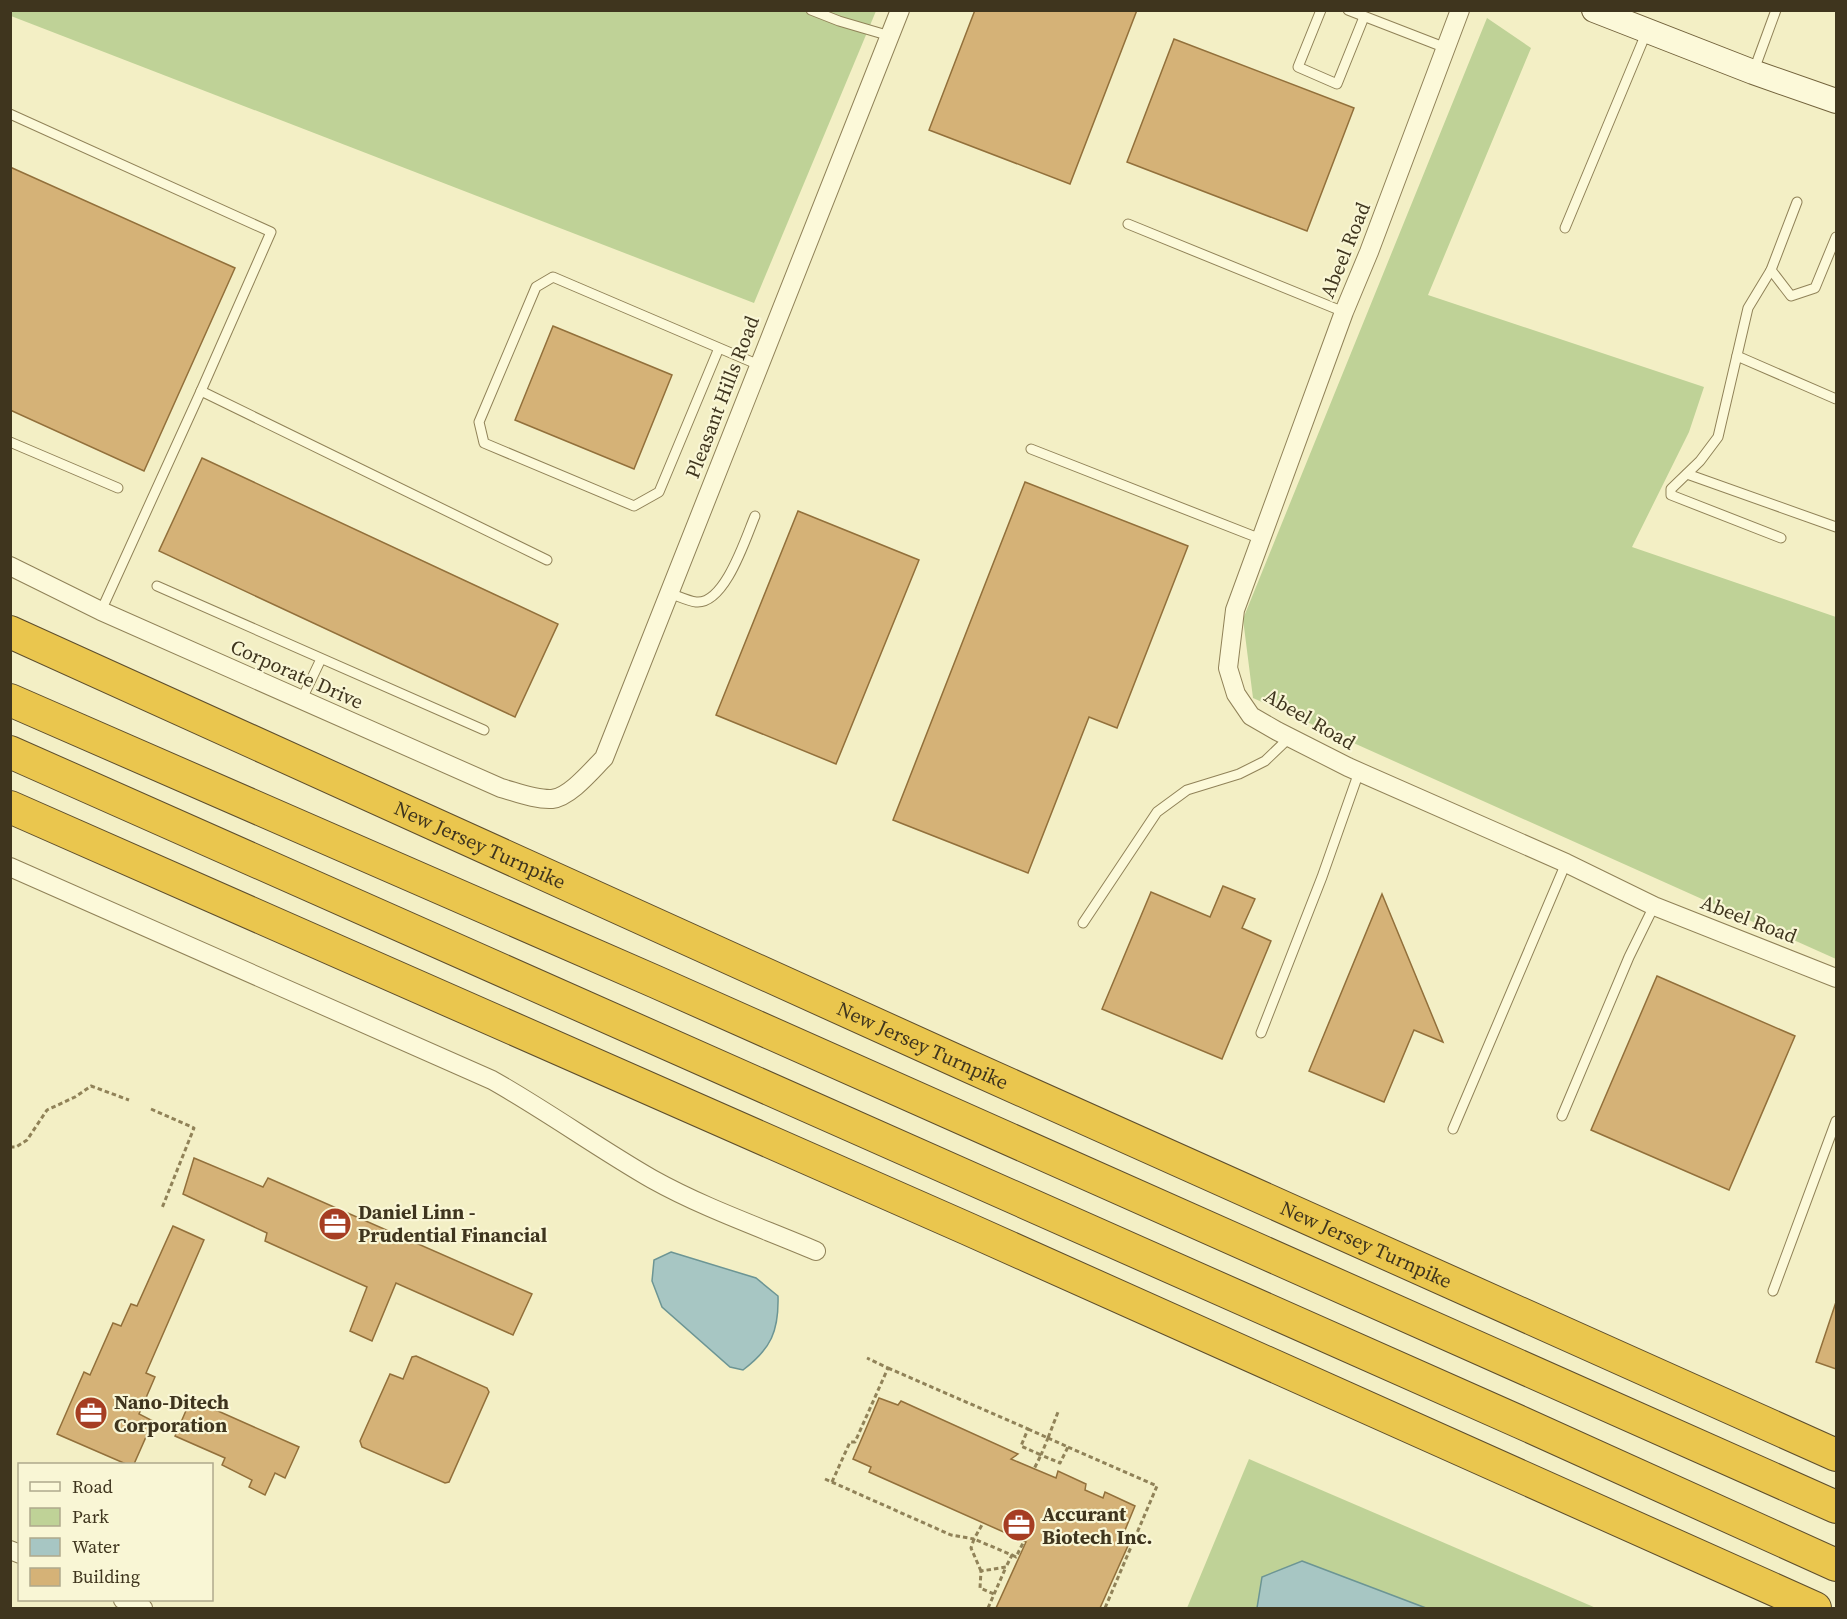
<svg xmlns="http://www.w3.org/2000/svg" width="1847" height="1619" font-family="'Source Serif 4',serif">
	<rect width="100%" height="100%" fill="#f3efc5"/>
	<g fill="#bfd297">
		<polygon points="10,11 876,11 754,303 11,16"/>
		<polygon points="1487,18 1531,48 1428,295 1704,387 1689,432 1632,547 1836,617 1836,959 1253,698 1243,619"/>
		<polygon points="1249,1459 1596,1608 1187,1608"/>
	</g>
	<g fill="#a7c6c3" stroke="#6c9594" stroke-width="1.5">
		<path d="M671 1252 756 1278 778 1296C779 1331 771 1349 743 1370L730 1367 662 1307 652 1281 654 1260Z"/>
		<polygon points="1302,1561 1426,1608 1257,1608 1262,1577"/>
	</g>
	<g fill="#d5b277" stroke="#92703b" stroke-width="1.5">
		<polygon points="975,10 1137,10 1070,184 929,130"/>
		<polygon points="1174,39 1354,108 1307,231 1127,162"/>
		<polygon points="10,167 235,268 144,471 10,410"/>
		<polygon points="553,326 672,375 634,469 515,420"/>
		<polygon points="202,458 558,624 515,717 159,551"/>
		<polygon points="1025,482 1188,546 1117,728 1089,717 1028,873 893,820"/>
		<polygon points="798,511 919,560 836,764 716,715"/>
		<polygon points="1223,886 1255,899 1242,928 1271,941 1222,1059 1102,1009 1151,892 1210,917"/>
		<polygon points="1382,894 1443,1042 1414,1030 1384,1102 1309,1071"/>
		<polygon points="1657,976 1795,1036 1729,1190 1591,1130"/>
		<polygon points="194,1158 263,1187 268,1178 532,1294 513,1335 396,1283 372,1341 350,1331 367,1287 265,1241 267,1233 183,1194"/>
		<polygon points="173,1226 204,1240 146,1373 155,1377 139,1414 153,1421 134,1464 126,1464 57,1434 84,1372 90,1375 113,1323 121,1326 131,1304 137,1306"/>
		<polygon points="1836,1302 1836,1369 1816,1362"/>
		<polygon points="416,1356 487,1388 489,1392 449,1482 445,1483 362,1447 360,1441 390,1374 403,1379 412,1357"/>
		<polygon points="879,1398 898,1405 901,1401 1018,1454 1011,1459 1056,1478 1058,1471 1086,1484 1085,1490 1103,1498 1105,1492 1135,1506 1123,1535 1131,1539 1100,1608 996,1608 1026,1542 869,1472 871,1467 853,1459"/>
		<polygon points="191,1399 299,1447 285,1478 275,1473 265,1495 249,1487 252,1480 222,1465 225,1458 175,1436"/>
	</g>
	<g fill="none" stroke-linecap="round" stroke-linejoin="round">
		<g stroke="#908258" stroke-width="11">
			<g id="service">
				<polyline points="811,10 839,21 890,36"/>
				<polyline points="1321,10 1298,67 1337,84 1364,17"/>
				<polyline points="1348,10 1446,48"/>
				<polyline points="1754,70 1776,10"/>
				<polyline points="10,114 271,232 201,391"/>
				<polyline points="1797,202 1771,270 1791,296 1815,288 1836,237"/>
				<polyline points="1128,224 1344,312"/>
				<polyline points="1565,228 1647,31"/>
				<polyline points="1771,270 1748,308 1718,437 1700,461 1671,489 1671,495 1781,538"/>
				<polyline points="719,348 659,492 634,506 484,443 479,422 536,287 553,277 759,365"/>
				<polyline points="1737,356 1836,399"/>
				<polyline points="10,442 118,488"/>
				<polyline points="1031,449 1261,539"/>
				<polyline points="1687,474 1836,527"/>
				<polyline points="157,586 484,730"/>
				<path d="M669 593C678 596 688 601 696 602 725 605 746 537 755 516"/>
				<polyline points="101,611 201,391 547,560"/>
				<polyline points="301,701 321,659"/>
				<polyline points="1083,923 1157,812 1187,790 1239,774 1265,761 1289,738"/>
				<polyline points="1261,1033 1322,877 1359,772"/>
				<polyline points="1562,1116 1629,957 1654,906"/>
				<polyline points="1453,1129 1566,863"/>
				<polyline points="1773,1291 1836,1121"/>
			</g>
		</g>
		<g stroke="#908258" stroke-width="20">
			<g id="minor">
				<polyline points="1460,10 1369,252 1344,312 1235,610 1228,668 1236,694 1251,716 1277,731 1348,767 1566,863 1654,906 1836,978"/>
				<path d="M10 566 101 611 501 788C516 792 536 800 552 799 570 797 592 770 604 758L900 10"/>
				<path d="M10 867 492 1080C547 1111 598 1148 652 1179 704 1208 762 1228 816 1251"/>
				<polyline points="10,1550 20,1554"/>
				<polyline points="123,1600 143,1608"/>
			</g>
		</g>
		<g stroke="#72623b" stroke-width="26">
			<polyline id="secondary" points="1594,10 1753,72 1836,101"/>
		</g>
		<g stroke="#5e4e2d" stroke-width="34">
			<g id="motorway">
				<path id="s1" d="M10 632 957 1061 1836 1455"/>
				<polyline points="10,700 656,982 1836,1507"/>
				<polyline points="10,752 1520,1422 1836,1565"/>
				<polyline points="10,807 968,1229 1815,1608"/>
			</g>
		</g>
		<g stroke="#908258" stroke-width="3" stroke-dasharray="4.5 3" stroke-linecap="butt">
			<polyline points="151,1109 194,1128 162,1208"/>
			<polyline points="10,1147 16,1147 27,1140 47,1110 75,1097 91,1086 129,1100"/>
			<polyline points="888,1368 1028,1429 1021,1446 1041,1455 1034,1469"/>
			<polyline points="1028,1429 1048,1438 1058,1412"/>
			<polygon points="1048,1438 1068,1447 1060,1463 1041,1455"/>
			<polyline points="1068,1447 1157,1486 1105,1608"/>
			<polyline points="825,1479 951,1535 974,1539 983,1523"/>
			<polyline points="832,1482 850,1442 855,1442 888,1368 867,1358"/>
			<polyline points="1012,1555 1016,1557 1024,1541"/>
			<polyline points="981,1571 971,1548 974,1539 1012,1555 1006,1567"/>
			<polyline points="988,1608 1006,1567 981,1571 980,1588 994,1594"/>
		</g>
		<use href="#service" stroke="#fcf9d9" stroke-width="9"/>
		<use href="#minor" stroke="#fcf9d9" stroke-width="18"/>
		<use href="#secondary" stroke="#fcf9d9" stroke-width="24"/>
		<use href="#motorway" stroke="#eac64e" stroke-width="32"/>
	</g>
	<defs>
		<g id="office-disc" transform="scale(1.725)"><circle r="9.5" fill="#a63d22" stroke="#f9f6d5"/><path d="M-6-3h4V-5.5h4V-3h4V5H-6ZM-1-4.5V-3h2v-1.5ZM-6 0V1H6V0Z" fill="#fff"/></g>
	</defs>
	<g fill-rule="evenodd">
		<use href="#office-disc" x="335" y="1224"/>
		<use href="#office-disc" x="91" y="1413"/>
		<use href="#office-disc" x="1019" y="1525"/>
	</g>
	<g text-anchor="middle" stroke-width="4.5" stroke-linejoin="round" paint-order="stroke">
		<g font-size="20" fill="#3f351e" stroke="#f9f6d5">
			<text transform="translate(1345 250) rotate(-68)" y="7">Abeel Road</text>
			<text transform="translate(722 397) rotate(-69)" y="7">Pleasant Hills Road</text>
			<text transform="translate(297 674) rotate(24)" y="7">Corporate Drive</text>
			<text transform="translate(1310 719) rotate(30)" y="7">Abeel Road</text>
			<text dy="7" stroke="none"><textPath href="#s1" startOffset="516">New Jersey Turnpike</textPath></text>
			<text transform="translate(1749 919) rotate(21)" y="7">Abeel Road</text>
			<text dy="7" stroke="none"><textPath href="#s1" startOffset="1002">New Jersey Turnpike</textPath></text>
			<text dy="7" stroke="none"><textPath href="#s1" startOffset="1488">New Jersey Turnpike</textPath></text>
		</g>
		<g font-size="20" font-weight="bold" fill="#3f351e" stroke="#f9f6d5" text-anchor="start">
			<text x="358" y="1219">Daniel Linn -<tspan x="358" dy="23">Prudential Financial</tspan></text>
			<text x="114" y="1409">Nano-Ditech<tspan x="114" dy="23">Corporation</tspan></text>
			<text x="1042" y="1521">Accurant<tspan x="1042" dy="23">Biotech Inc.</tspan></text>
		</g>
	</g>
	<rect width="1847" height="1619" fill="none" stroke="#3f351e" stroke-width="24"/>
	<rect x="18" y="1463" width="195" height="138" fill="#f9f6d5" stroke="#afa98c" stroke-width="1.5"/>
	<rect x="30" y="1482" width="30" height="9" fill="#fcf9d9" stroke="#afa98c" stroke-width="1.5"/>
	<text x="72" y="1493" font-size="18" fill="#3f351e">Road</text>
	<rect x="30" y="1508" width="30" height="18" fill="#bfd297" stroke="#afa98c" stroke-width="1.5"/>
	<text x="72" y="1523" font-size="18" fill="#3f351e">Park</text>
	<rect x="30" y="1538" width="30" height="18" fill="#a7c6c3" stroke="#afa98c" stroke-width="1.5"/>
	<text x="72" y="1553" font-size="18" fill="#3f351e">Water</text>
	<rect x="30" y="1568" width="30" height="18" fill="#d5b277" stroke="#afa98c" stroke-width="1.5"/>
	<text x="72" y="1583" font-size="18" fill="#3f351e">Building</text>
</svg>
